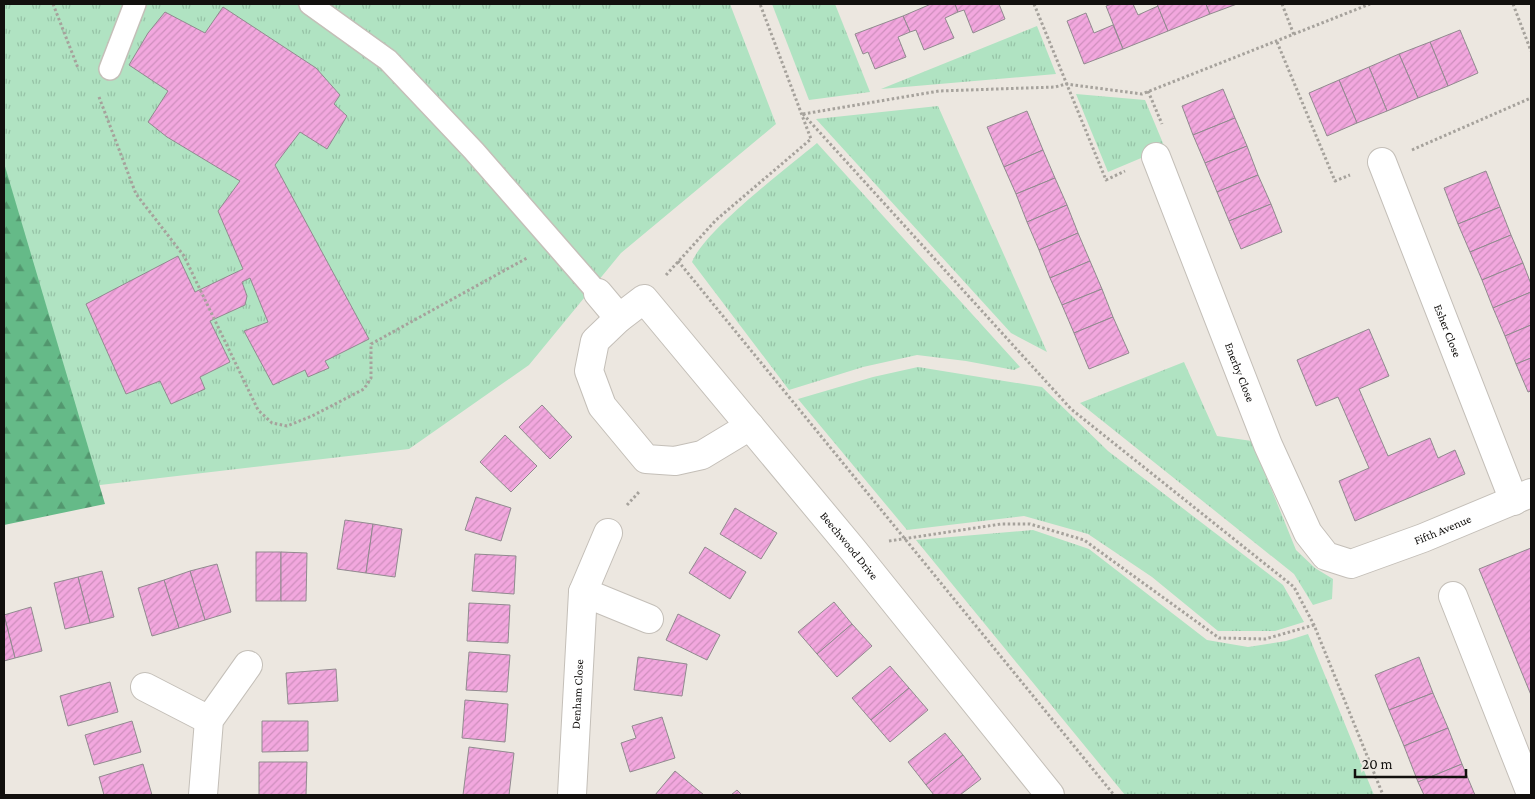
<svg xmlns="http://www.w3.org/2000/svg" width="1535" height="799" font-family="'Crimson Pro',serif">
	<defs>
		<pattern id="grass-tufts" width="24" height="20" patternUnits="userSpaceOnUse" patternTransform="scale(1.25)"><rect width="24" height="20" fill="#b0e3c2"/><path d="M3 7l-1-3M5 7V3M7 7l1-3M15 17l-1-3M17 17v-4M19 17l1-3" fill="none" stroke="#96c2a6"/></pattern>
		<pattern id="forest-firs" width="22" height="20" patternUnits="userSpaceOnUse" patternTransform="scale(1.25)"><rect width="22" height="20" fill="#65ba88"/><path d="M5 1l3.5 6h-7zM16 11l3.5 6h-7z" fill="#52966e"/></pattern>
		<pattern id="building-hatch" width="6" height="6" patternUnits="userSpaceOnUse" patternTransform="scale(1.25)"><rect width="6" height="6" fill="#f2a7de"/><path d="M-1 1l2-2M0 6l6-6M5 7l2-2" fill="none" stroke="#ce8fbd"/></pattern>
	</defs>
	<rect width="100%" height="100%" fill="#ece7e0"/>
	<g fill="url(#grass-tufts)">
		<polygon points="4,4 730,4 776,124 621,253 529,365 409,449 66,489 4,333"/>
		<polygon points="772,4 835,4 870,92 809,100"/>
		<polygon points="1037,26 1056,74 881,89"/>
		<polygon points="1076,94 1145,100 1165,148 1108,172"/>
		<polygon points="938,106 1047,352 1011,333 816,119"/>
		<path d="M817 143 1020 367 1014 370 966 361 917 355 863 367 789 390 692 262C705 230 787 168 817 143Z"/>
		<polygon points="1184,362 1217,436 1252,441 1296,550 1315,568 1333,579 1332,599 1313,605 1294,574 1080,403"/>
		<polygon points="918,367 1042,387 1108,451 1283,585 1304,622 1275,631 1218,631 1152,577 1088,534 1024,516 907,530 798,399 873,377"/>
		<polygon points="1033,530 1089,549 1207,640 1248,647 1286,641 1308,634 1374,795 1125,795 916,540"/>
	</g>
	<polygon fill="url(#forest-firs)" points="4,163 105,504 4,525"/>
	<g fill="url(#building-hatch)" stroke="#918a8f">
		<polygon points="931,4 955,4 958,12 945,18 954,38 924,50 916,30 910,32 903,16"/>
		<polygon points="955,4 999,4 1005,19 973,33 964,10 958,12"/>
		<polygon points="1112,4 1133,4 1138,15 1158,6 1168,31 1123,49 1106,6"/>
		<polygon points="1157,4 1206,4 1210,14 1168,31"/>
		<polygon points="1206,4 1237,4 1210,14"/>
		<polygon points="223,7 316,68 340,95 334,104 347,116 327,149 300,132 275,165 369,339 325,361 329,368 308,377 305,370 273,385 244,331 268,322 250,278 242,282 247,296 245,305 210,321 230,362 200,377 205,389 171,404 160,381 126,394 86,304 178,256 195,292 243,269 218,211 240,181 167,137 148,122 168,91 129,65 148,33 165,12 205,33"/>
		<polygon points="1086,13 1094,33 1113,25 1123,49 1084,64 1067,21"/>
		<polygon points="903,16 910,32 898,37 906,57 875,69 868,52 863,54 855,34"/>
		<polygon points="1460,30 1478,73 1448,86 1430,42"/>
		<polygon points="1430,42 1448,86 1418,98 1399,54"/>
		<polygon points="1399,54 1418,98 1387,111 1369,67"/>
		<polygon points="1369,67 1387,111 1357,123 1339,80"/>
		<polygon points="1339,80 1357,123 1327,136 1309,93"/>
		<polygon points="1223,89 1235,118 1193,135 1182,106"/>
		<polygon points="1027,111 1043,150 1004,167 987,127"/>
		<polygon points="1235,118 1247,146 1205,163 1193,135"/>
		<polygon points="1247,146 1258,175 1217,192 1205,163"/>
		<polygon points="1043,150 1055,178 1016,194 1004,167"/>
		<polygon points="1486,171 1500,207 1458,224 1444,188"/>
		<polygon points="1258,175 1271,204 1229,221 1217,192"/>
		<polygon points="1055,178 1067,205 1027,222 1016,194"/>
		<polygon points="1271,204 1282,232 1241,249 1229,221"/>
		<polygon points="1067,205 1078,233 1039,250 1027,222"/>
		<polygon points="1500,207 1511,235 1470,252 1458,224"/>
		<polygon points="1078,233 1090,261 1050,278 1039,250"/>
		<polygon points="1511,235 1523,263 1482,280 1470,252"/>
		<polygon points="1090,261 1102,289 1062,305 1050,278"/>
		<polygon points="1523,263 1531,284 1531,292 1493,308 1482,280"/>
		<polygon points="1102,289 1113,317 1074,333 1062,305"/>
		<polygon points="1531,292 1531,325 1505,336 1493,308"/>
		<polygon points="1113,317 1129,353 1089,369 1074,333"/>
		<polygon points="1531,325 1531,358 1516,364 1505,336"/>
		<polygon points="1369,329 1389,376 1359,389 1388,456 1430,438 1438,458 1455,450 1465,474 1355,521 1339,481 1369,468 1338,397 1316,406 1297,360"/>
		<polygon points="1531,358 1531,391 1528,392 1516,364"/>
		<polygon points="542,405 572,437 550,459 519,427"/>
		<polygon points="505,435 537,466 511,492 480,462"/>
		<polygon points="476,497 511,508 501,541 465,530"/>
		<polygon points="735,508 777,533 761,559 720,534"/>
		<polygon points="345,520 373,524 366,573 337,569"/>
		<polygon points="373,524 402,529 395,577 366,573"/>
		<polygon points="705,547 746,572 730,599 689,573"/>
		<polygon points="1531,548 1531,695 1479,569"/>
		<rect x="256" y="552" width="25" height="49"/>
		<polygon points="281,552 307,553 306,601 281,601"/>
		<polygon points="475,554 516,556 514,594 472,591"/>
		<polygon points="217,564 231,612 205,620 190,571"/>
		<polygon points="102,571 114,617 90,623 78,577"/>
		<polygon points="190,571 205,620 179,628 164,580"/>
		<polygon points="78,577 90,623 65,629 54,583"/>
		<polygon points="164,580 179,628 152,636 138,588"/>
		<polygon points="834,602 852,624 817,654 798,632"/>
		<polygon points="469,603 510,605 508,643 467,641"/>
		<polygon points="31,607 42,651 15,658 4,615"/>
		<polygon points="678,614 720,635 707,660 666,640"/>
		<polygon points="4,615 15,658 4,661"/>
		<polygon points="852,624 872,646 837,677 817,654"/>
		<polygon points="469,652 510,655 507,692 466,690"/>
		<polygon points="638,657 687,664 682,696 634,690"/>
		<polygon points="1419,657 1433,693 1389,710 1375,675"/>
		<polygon points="890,666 909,688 871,720 852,698"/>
		<polygon points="336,669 338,701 288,704 286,673"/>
		<polygon points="110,682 118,712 68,726 60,696"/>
		<polygon points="909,688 928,710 890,742 871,720"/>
		<polygon points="1433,693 1448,728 1404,746 1389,710"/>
		<polygon points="465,700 508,704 505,742 462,738"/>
		<polygon points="662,717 675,758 630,772 621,743 636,738 632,726"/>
		<polygon points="132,721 141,752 94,765 85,735"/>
		<polygon points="262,721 308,721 308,751 262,752"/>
		<polygon points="1448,728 1462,764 1418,782 1404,746"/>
		<polygon points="945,733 963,755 926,785 908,762"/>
		<polygon points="469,747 514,753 509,795 463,795"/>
		<polygon points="963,755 981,779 960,795 934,795 926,785"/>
		<polygon points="259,762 307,762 306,795 259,795"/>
		<polygon points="143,764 152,795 104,795 99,777"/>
		<polygon points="1462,764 1475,795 1424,795 1418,782"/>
		<polygon points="675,771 704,795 655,795"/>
		<polygon points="737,790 742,795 731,795"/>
	</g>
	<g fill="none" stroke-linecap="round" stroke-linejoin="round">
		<g stroke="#c4bfb8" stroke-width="24">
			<g id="service">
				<polyline points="310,4 388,60 474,151 598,293"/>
				<polyline points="110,69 135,4"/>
			</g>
		</g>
		<g stroke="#c4bfb8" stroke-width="30">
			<g id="minor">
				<path id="s1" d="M1156 157 1268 445 1308 533 1326 556 1351 564 1423 538 1531 493"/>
				<path id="s2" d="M1382 162 1514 501"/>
				<path id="s3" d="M598 293 619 318 644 299 853 550 1050 795"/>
				<polyline points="619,318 595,341 589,371 602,406 646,459 675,461 702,455 750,426"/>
				<polyline points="583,592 649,619"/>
				<polyline points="1453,596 1531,794"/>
				<polyline points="145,687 209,720"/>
				<polyline points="203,795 209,720 248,665"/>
				<path id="s4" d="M572 795 583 592 608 533"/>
			</g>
		</g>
		<g stroke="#a6a29c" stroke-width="3" stroke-dasharray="2.5 2.5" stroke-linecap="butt">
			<polyline points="53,4 78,68"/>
			<polyline points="1034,4 1106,180 1125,171"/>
			<polyline points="1282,4 1294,35"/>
			<polyline points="1513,4 1531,51"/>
			<polyline points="1277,42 1335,181 1350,175"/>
			<polyline points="1148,91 1162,124"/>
			<polyline points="99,97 136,194 184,256 258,410 272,423 287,426 312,416 364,389 371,378 371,344 527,258"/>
			<polyline points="803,114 1071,409 1294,587 1314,625 1383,795"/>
			<polyline points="803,114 939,91 1055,87 1066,84 1142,94 1370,4"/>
			<polyline points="1412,150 1531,98"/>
			<polyline points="678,261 1114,795"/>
			<polyline points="666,275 716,220 811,139 760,4"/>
			<polyline points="627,505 639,492"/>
			<polyline points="889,541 1001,524 1030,524 1084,540 1219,638 1265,639 1314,625"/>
		</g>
		<use href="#service" stroke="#fff" stroke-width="21"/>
		<use href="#minor" stroke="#fff" stroke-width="28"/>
	</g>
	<g text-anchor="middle" stroke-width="4" stroke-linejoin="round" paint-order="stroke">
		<g font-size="12" fill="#12100e" stroke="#ece7e0">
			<text dy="4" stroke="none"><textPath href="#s2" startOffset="181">Esher Close</textPath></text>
			<text dy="4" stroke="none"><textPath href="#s1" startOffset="231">Enerby Close</textPath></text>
			<text dy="4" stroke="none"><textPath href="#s1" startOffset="559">Fifth Avenue</textPath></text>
			<text dy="4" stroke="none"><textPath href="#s3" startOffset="385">Beechwood Drive</textPath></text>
			<text dy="4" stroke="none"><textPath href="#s4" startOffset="101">Denham Close</textPath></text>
		</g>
	</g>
	<rect width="1535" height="799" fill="none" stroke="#12100e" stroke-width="10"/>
	<path d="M1355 769v8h111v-8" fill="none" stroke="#12100e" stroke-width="2.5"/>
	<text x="1362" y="769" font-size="15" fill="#12100e" stroke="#ece7e0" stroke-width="4" paint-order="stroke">20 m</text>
</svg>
